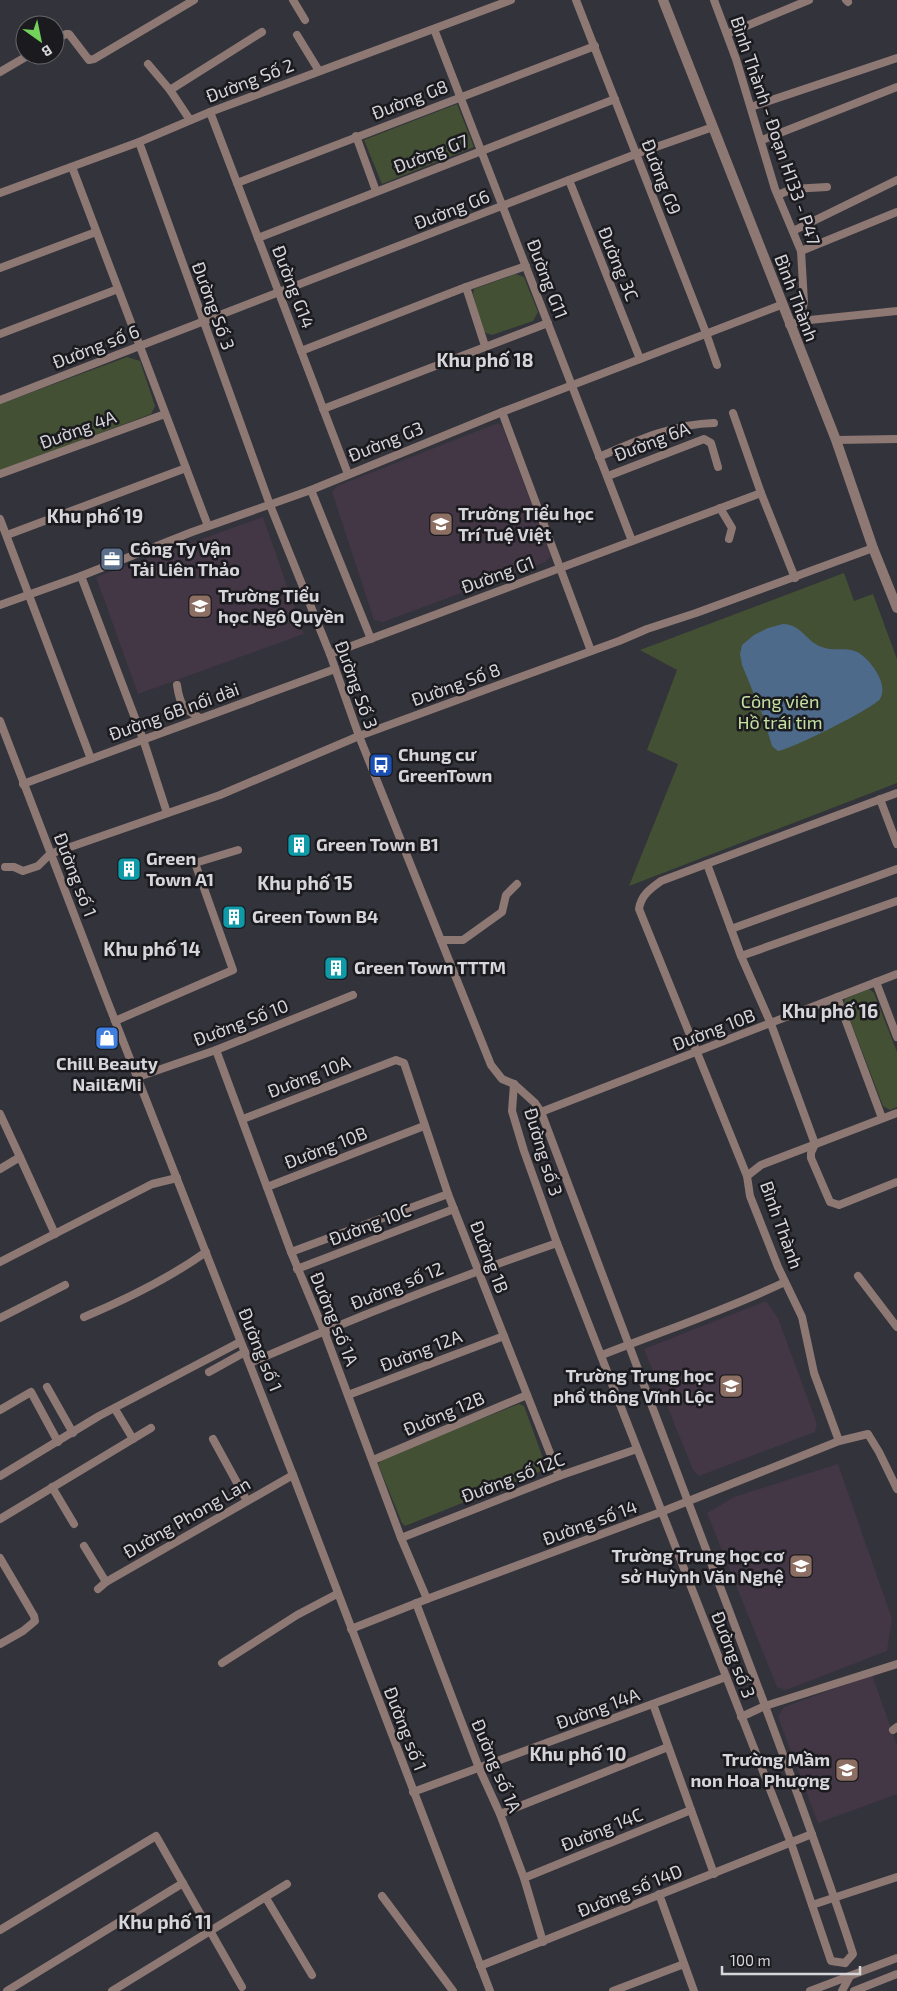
<svg xmlns="http://www.w3.org/2000/svg" width="897" height="1991" font-family="'Exo 2',sans-serif">
	<rect width="100%" height="100%" fill="#33333b"/>
	<g fill="#433645">
		<polygon points="498,423 503,428 551,556 545,562 383,622 374,620 332,492 337,486"/>
		<polygon points="263,517 304,634 138,694 96,577"/>
		<polygon points="766,1301 778,1318 785,1337 817,1424 815,1432 699,1476 693,1470 644,1349"/>
		<polygon points="838,1464 892,1619 887,1651 786,1690 777,1687 707,1513 734,1497"/>
		<polygon points="872,1675 897,1745 897,1794 818,1823 778,1717 784,1707"/>
	</g>
	<g fill="#435033">
		<polygon points="457,104 474,147 382,184 364,140"/>
		<polygon points="516,274 524,277 538,312 533,321 492,335 486,333 482,329 473,294 474,289"/>
		<polygon points="127,357 140,361 155,406 151,414 0,471 0,404"/>
		<polygon points="844,573 854,601 873,594 897,659 897,783 629,886 678,764 647,750 677,670 640,650"/>
		<polygon points="869,989 874,993 897,1052 897,1107 890,1110 883,1106 844,1004 845,999"/>
		<polygon points="519,1404 524,1406 547,1469 405,1526 402,1523 378,1464 383,1458"/>
	</g>
	<path fill="#4d6a8a" d="M783 624C803 625 806 642 822 647 834 652 847 646 859 653 871 661 889 684 880 699 874 708 790 750 778 751L772 746 763 716 742 665 740 654 742 645 754 635 768 628Z"/>
	<g fill="none" stroke-linecap="round" stroke-linejoin="round">
		<g stroke="#8d7873" stroke-width="8">
			<polyline points="293,0 305,20"/>
			<polyline points="576,0 706,333 717,365"/>
			<polyline points="714,0 736,59 775,189 801,251 804,302 800,321 789,325"/>
			<polyline points="846,0 848,2"/>
			<polyline points="434,29 632,541"/>
			<polyline points="727,34 809,0"/>
			<polyline points="297,35 319,71"/>
			<polyline points="55,40 66,34 69,34 89,60 94,59 194,0"/>
			<polyline points="148,64 170,90 190,120"/>
			<polyline points="0,72 29,55"/>
			<polyline points="170,90 262,32"/>
			<polyline points="751,107 897,58"/>
			<polyline points="210,112 348,474"/>
			<polyline points="356,136 376,191"/>
			<polyline points="762,140 897,87"/>
			<path d="M139 142 270 505 330 654 359 736 491 1065 502 1079 514 1084 535 1103 541 1112C614 1309 691 1505 764 1703 795 1787 826 1870 853 1954L845 1963"/>
			<polyline points="72,167 208,526"/>
			<polyline points="569,180 640,359"/>
			<polyline points="237,183 595,46"/>
			<polyline points="0,193 139,142 210,112 511,0"/>
			<polyline points="778,195 792,189 827,187"/>
			<polyline points="793,231 897,180"/>
			<polyline points="258,238 615,99"/>
			<polyline points="801,251 897,212"/>
			<polyline points="0,268 96,232"/>
			<polyline points="466,287 485,346"/>
			<polyline points="800,321 897,311"/>
			<polyline points="0,334 118,289"/>
			<polyline points="301,351 466,287 526,266"/>
			<polyline points="0,400 636,154 713,127"/>
			<polyline points="323,409 548,323"/>
			<polyline points="502,412 591,651"/>
			<polyline points="733,413 761,493 795,578"/>
			<polyline points="836,440 897,439"/>
			<path d="M599 457C636 441 673 424 714 423"/>
			<polyline points="0,474 165,414"/>
			<polyline points="608,476 704,439 711,443 718,467"/>
			<polyline points="311,490 371,639"/>
			<polyline points="720,508 732,528 729,539"/>
			<polyline points="0,519 91,759"/>
			<polyline points="7,535 186,468"/>
			<polyline points="81,576 143,739 167,813"/>
			<polyline points="0,605 81,576 192,532 311,490 502,412 781,305"/>
			<polyline points="330,654 761,493"/>
			<path d="M177 685C180 706 183 708 200 718"/>
			<polyline points="0,721 103,990 293,1475 490,1991"/>
			<polyline points="23,784 335,669"/>
			<polyline points="880,799 897,844"/>
			<polyline points="707,864 741,956 771,1024 815,1144 811,1153 811,1158 830,1202 839,1205 897,1182"/>
			<polyline points="5,867 14,867 23,871 38,866 50,854 220,795 359,736 619,641 647,629 696,613 873,548"/>
			<polyline points="731,929 897,869"/>
			<polyline points="441,940 463,940 502,912 506,895 517,884"/>
			<polyline points="741,956 897,901"/>
			<polyline points="876,982 897,1037"/>
			<polyline points="837,997 882,1118"/>
			<polyline points="115,1021 233,970 195,863 238,850"/>
			<polyline points="216,1050 291,1252 324,1331 401,1538 427,1599"/>
			<polyline points="138,1077 216,1050 353,995"/>
			<polyline points="514,1084 512,1111 524,1151 557,1243 791,1843 831,1961 845,1963"/>
			<polyline points="541,1112 897,974"/>
			<polyline points="0,1114 20,1157"/>
			<polyline points="243,1119 396,1060 404,1063 448,1194 559,1476"/>
			<polyline points="0,1169 20,1157 55,1234"/>
			<path d="M747 1176 639 909C641 895 650 889 661 881L897 793"/>
			<polyline points="267,1187 424,1126"/>
			<polyline points="291,1252 448,1194"/>
			<polyline points="0,1262 152,1184 177,1178"/>
			<polyline points="297,1269 454,1209"/>
			<polyline points="858,1276 897,1327"/>
			<path d="M84 1317C127 1299 168 1279 206 1252"/>
			<polyline points="0,1318 65,1285"/>
			<path d="M602 1355C663 1331 726 1310 785 1282"/>
			<path d="M250 1363C351 1319 453 1279 557 1243"/>
			<polyline points="209,1372 245,1352"/>
			<polyline points="47,1387 73,1433"/>
			<polyline points="348,1395 504,1336"/>
			<polyline points="115,1409 133,1439"/>
			<polyline points="0,1410 31,1392 58,1442"/>
			<polyline points="213,1439 247,1501"/>
			<polyline points="839,1441 814,1373 802,1317 778,1267 750,1196 747,1176 761,1165 897,1113"/>
			<polyline points="373,1460 527,1395"/>
			<polyline points="0,1476 99,1416 240,1342"/>
			<polyline points="52,1487 74,1524"/>
			<polyline points="0,1519 151,1428"/>
			<polyline points="401,1538 559,1476 637,1449"/>
			<polyline points="84,1546 106,1582"/>
			<polyline points="0,1558 34,1616 35,1621 23,1631 0,1644"/>
			<polyline points="98,1589 106,1582 293,1475"/>
			<polyline points="416,1603 479,1768 500,1814 524,1878 543,1942"/>
			<polyline points="351,1629 427,1599 661,1512 839,1441 868,1434 879,1452 897,1489"/>
			<polyline points="222,1663 297,1615 337,1594"/>
			<polyline points="653,1704 714,1874"/>
			<polyline points="741,1717 765,1706 897,1664"/>
			<polyline points="893,1730 897,1727"/>
			<polyline points="413,1792 726,1677"/>
			<polyline points="500,1814 668,1747"/>
			<polyline points="524,1878 691,1810"/>
			<polyline points="659,1894 694,1991"/>
			<polyline points="382,1896 453,1991"/>
			<polyline points="266,1898 312,1975"/>
			<polyline points="812,1905 897,1877"/>
			<polyline points="0,1930 156,1836 242,1987"/>
			<polyline points="480,1966 812,1834"/>
			<polyline points="7,1991 183,1883"/>
			<polyline points="112,1991 287,1884"/>
			<polyline points="613,1991 684,1964"/>
			<polyline points="810,1991 897,1958"/>
			<polyline points="842,1991 850,1976"/>
			<polyline points="854,1991 897,1974"/>
		</g>
		<polyline stroke="#8d7873" stroke-width="10" points="663,0 836,440 873,548 897,608"/>
	</g>
	<defs>
		<g id="school-square" transform="scale(1.25)"><rect x="-9" y="-9" width="18" height="18" rx="4" fill="#8d6e63" stroke="#1b1b1f"/><path d="M0-5L7-2L0 1L-7-2ZM-4 1L0 2.5L4 1V4Q0 6-4 4Z" fill="#fff"/></g>
		<g id="office-square" transform="scale(1.25)"><rect x="-9" y="-9" width="18" height="18" rx="4" fill="#5c6f8a" stroke="#1b1b1f"/><path d="M-6-3h4V-5.5h4V-3h4V5H-6ZM-1-4.5V-3h2v-1.5ZM-6 0V1H6V0Z" fill="#fff"/></g>
		<g id="bus-square" transform="scale(1.25)"><rect x="-9" y="-9" width="18" height="18" rx="4" fill="#1a4fb4" stroke="#1b1b1f"/><path d="M-5-6H5V4H4V6H2V4H-2V6H-4V4H-5ZM-3.5-4V0h7V-4ZM-3.5 1.2v1.5H-2V1.2ZM2 1.2v1.5H3.5V1.2Z" fill="#fff"/></g>
		<g id="building-square" transform="scale(1.25)"><rect x="-9" y="-9" width="18" height="18" rx="4" fill="#0f9aa8" stroke="#1b1b1f"/><path d="M-4-6H4V6H1V3H-1V6H-4ZM-2.5-4.3h1.7v1.8h-1.7ZM.8-4.3h1.7v1.8H.8ZM-2.5-1h1.7V.8h-1.7ZM.8-1h1.7V.8H.8Z" fill="#fff"/></g>
		<g id="shop-square" transform="scale(1.25)"><rect x="-9" y="-9" width="18" height="18" rx="4" fill="#3f7fe0" stroke="#1b1b1f"/><path d="M-5-2.5h2.3a2.7 3.5 0 0 1 5.4 0H5L5.5 6h-11ZM-1.5-2.5h3a1.5 2.3 0 0 0-3 0Z" fill="#fff"/></g>
	</defs>
	<g fill-rule="evenodd">
		<use href="#school-square" x="441" y="524"/>
		<use href="#office-square" x="112" y="559"/>
		<use href="#school-square" x="200" y="606"/>
		<use href="#bus-square" x="381" y="765"/>
		<use href="#building-square" x="299" y="845"/>
		<use href="#building-square" x="129" y="869"/>
		<use href="#building-square" x="234" y="917"/>
		<use href="#building-square" x="336" y="968"/>
		<use href="#shop-square" x="107" y="1038"/>
		<use href="#school-square" x="731" y="1386"/>
		<use href="#school-square" x="801" y="1566"/>
		<use href="#school-square" x="847" y="1770"/>
	</g>
	<g text-anchor="middle" stroke-width="5" stroke-linejoin="round" paint-order="stroke">
		<g font-size="18" fill="#d5d5da" stroke="#1b1b1f">
			<text transform="translate(250 81) rotate(-21)" y="6">Đường Số 2</text>
			<text transform="translate(410 100) rotate(-21)" y="6">Đường G8</text>
			<text transform="translate(775 131) rotate(71)" y="6">Bình Thành - Đoạn H133 - P47</text>
			<text transform="translate(431 154) rotate(-21)" y="6">Đường G7</text>
			<text transform="translate(661 177) rotate(69)" y="6">Đường G9</text>
			<text transform="translate(452 210) rotate(-21)" y="6">Đường G6</text>
			<text transform="translate(618 264) rotate(68)" y="6">Đường 3C</text>
			<text transform="translate(547 279) rotate(69)" y="6">Đường G11</text>
			<text transform="translate(293 287) rotate(69)" y="6">Đường G14</text>
			<text transform="translate(796 298) rotate(69)" y="6">Bình Thành</text>
			<text transform="translate(213 306) rotate(70)" y="6">Đường Số 3</text>
			<text transform="translate(96 347) rotate(-21)" y="6">Đường số 6</text>
			<text transform="translate(78 430) rotate(-20)" y="6">Đường 4A</text>
			<text transform="translate(386 442) rotate(-22)" y="6">Đường G3</text>
			<text transform="translate(652 442) rotate(-21)" y="6">Đường 6A</text>
			<text transform="translate(498 575) rotate(-20)" y="6">Đường G1</text>
			<text transform="translate(356 685) rotate(70)" y="6">Đường Số 3</text>
			<text transform="translate(456 685) rotate(-20)" y="6">Đường Số 8</text>
			<text transform="translate(174 712) rotate(-20)" y="6">Đường 6B nối dài</text>
			<text transform="translate(75 875) rotate(69)" y="6">Đường số 1</text>
			<text transform="translate(241 1023) rotate(-21)" y="6">Đường Số 10</text>
			<text transform="translate(714 1030) rotate(-21)" y="6">Đường 10B</text>
			<text transform="translate(309 1077) rotate(-21)" y="6">Đường 10A</text>
			<text transform="translate(326 1148) rotate(-21)" y="6">Đường 10B</text>
			<text transform="translate(543 1152) rotate(73)" y="6">Đường số 3</text>
			<text transform="translate(370 1225) rotate(-21)" y="6">Đường 10C</text>
			<text transform="translate(781 1225) rotate(70)" y="6">Bình Thành</text>
			<text transform="translate(489 1257) rotate(69)" y="6">Đường 1B</text>
			<text transform="translate(397 1286) rotate(-22)" y="6">Đường số 12</text>
			<text transform="translate(334 1319) rotate(68)" y="6">Đường số 1A</text>
			<text transform="translate(260 1350) rotate(68)" y="6">Đường số 1</text>
			<text transform="translate(421 1351) rotate(-21)" y="6">Đường 12A</text>
			<text transform="translate(444 1414) rotate(-23)" y="6">Đường 12B</text>
			<text transform="translate(513 1478) rotate(-21)" y="6">Đường số 12C</text>
			<text transform="translate(187 1518) rotate(-30)" y="6">Đường Phong Lan</text>
			<text transform="translate(590 1523) rotate(-20)" y="6">Đường số 14</text>
			<text transform="translate(733 1655) rotate(69)" y="6">Đường số 3</text>
			<text transform="translate(598 1709) rotate(-20)" y="6">Đường 14A</text>
			<text transform="translate(405 1729) rotate(69)" y="6">Đường số 1</text>
			<text transform="translate(496 1766) rotate(67)" y="6">Đường số 1A</text>
			<text transform="translate(602 1830) rotate(-22)" y="6">Đường 14C</text>
			<text transform="translate(630 1891) rotate(-22)" y="6">Đường số 14D</text>
		</g>
		<g font-size="18" font-weight="bold" fill="#d5d5da" stroke="#1b1b1f" text-anchor="start">
			<text x="458" y="520">Trường Tiểu học<tspan x="458" dy="21">Trí Tuệ Việt</tspan></text>
			<text x="130" y="555">Công Ty Vận<tspan x="130" dy="21">Tải Liên Thảo</tspan></text>
			<text x="218" y="602">Trường Tiểu<tspan x="218" dy="21">học Ngô Quyền</tspan></text>
			<text x="398" y="761">Chung cư<tspan x="398" dy="21">GreenTown</tspan></text>
			<text x="316" y="851">Green Town B1</text>
			<text x="146" y="865">Green<tspan x="146" dy="21">Town A1</tspan></text>
			<text x="252" y="923">Green Town B4</text>
			<text x="354" y="974">Green Town TTTM</text>
			<text x="107" y="1070" text-anchor="middle">Chill Beauty<tspan x="107" dy="21">Nail&amp;Mi</tspan></text>
			<text x="714" y="1382" text-anchor="end">Trường Trung học<tspan x="714" dy="21">phổ thông Vĩnh Lộc</tspan></text>
			<text x="784" y="1562" text-anchor="end">Trường Trung học cơ<tspan x="784" dy="21">sở Huỳnh Văn Nghệ</tspan></text>
			<text x="830" y="1766" text-anchor="end">Trường Mầm<tspan x="830" dy="21">non Hoa Phượng</tspan></text>
		</g>
		<g font-size="18" fill="#c5e2a1" stroke="#1b1b1f">
			<text x="780" y="708">Công viên<tspan x="780" dy="21">Hồ trái tim</tspan></text>
		</g>
		<g font-size="19" font-weight="bold" fill="#d5d5da" stroke="#1b1b1f">
			<text x="485" y="367">Khu phố 18</text>
			<text x="95" y="523">Khu phố 19</text>
			<text x="305" y="890">Khu phố 15</text>
			<text x="152" y="956">Khu phố 14</text>
			<text x="830" y="1018">Khu phố 16</text>
			<text x="578" y="1761">Khu phố 10</text>
			<text x="165" y="1929">Khu phố 11</text>
		</g>
	</g>
	<g transform="translate(40 40) rotate(147)"><circle r="24" fill="#1b1b1f" stroke="#65656a"/>
	<path d="M0-4L9 19L0 12L-9 19Z" fill="#73d25c"/>
	<text y="-8" font-size="14" font-weight="bold" text-anchor="middle" fill="#d5d5da">B</text>
	</g>
	<path d="M722 1966v8h138v-8" fill="none" stroke="#d5d5da" stroke-width="2.5"/>
	<text x="730" y="1966" font-size="15" fill="#d5d5da" stroke="#1b1b1f" stroke-width="4" paint-order="stroke">100 m</text>
</svg>
